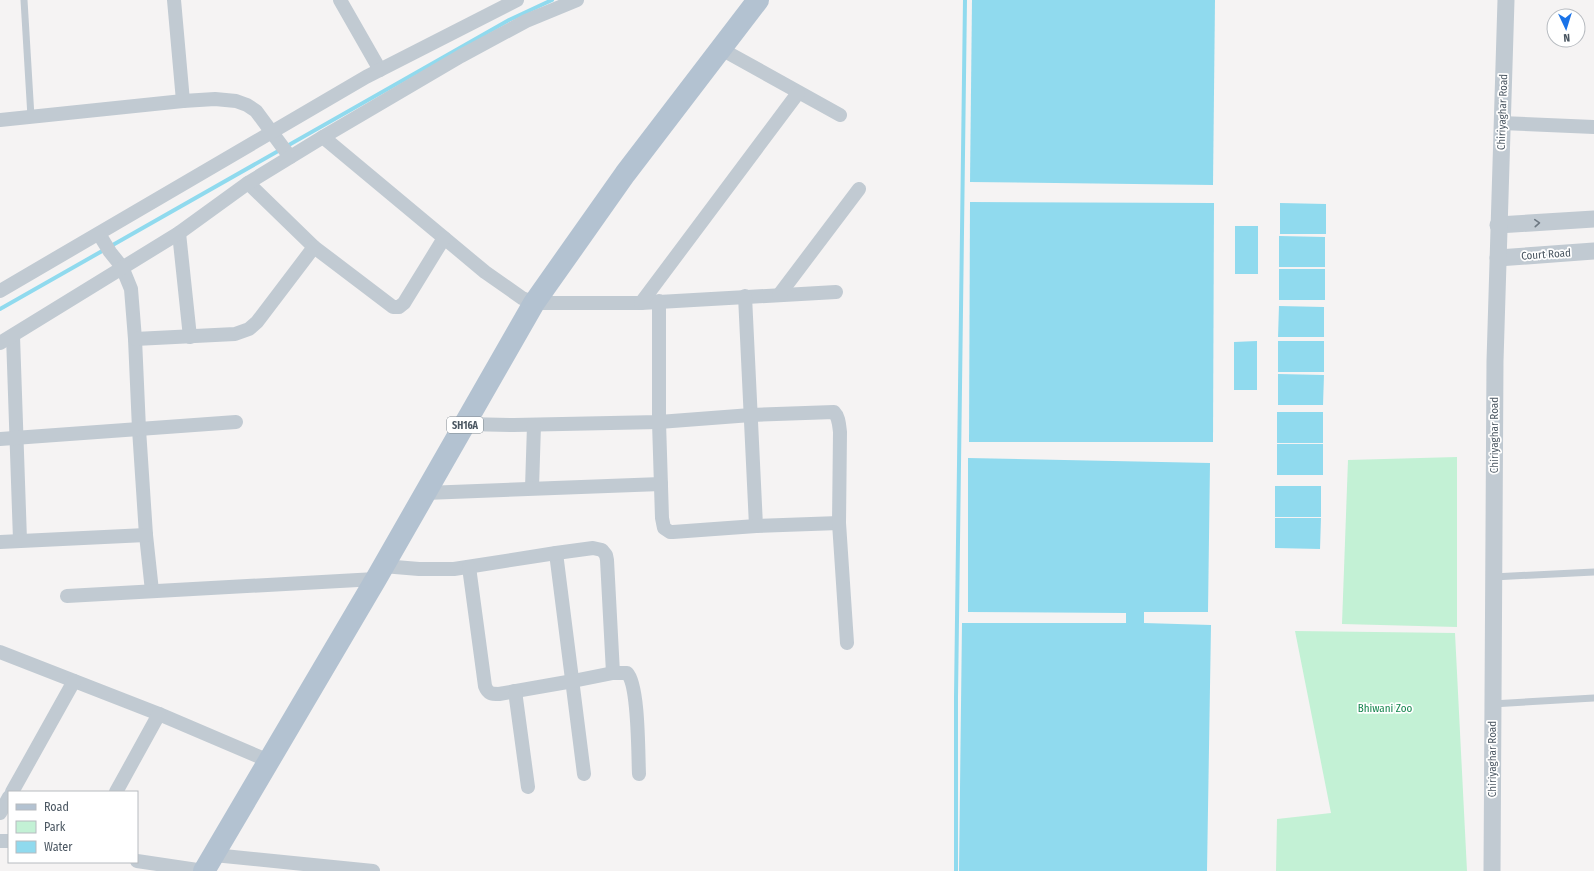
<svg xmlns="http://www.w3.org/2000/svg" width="1594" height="871" font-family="'Fira Sans Condensed',sans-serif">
	<rect width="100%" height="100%" fill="#f5f3f3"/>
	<g fill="#c3f1d5">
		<polygon points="1457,457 1457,627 1342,624 1348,460"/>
		<polygon points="1295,631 1455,633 1467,871 1276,871 1277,819 1331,813"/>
	</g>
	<g fill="#90daee">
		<polygon points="972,0 1215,0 1213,185 970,182"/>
		<polygon points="970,202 1214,203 1213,442 969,442"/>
		<polygon points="1280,203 1326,204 1326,234 1280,234"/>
		<rect x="1235" y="226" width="23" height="48"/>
		<polygon points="1279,236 1325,237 1325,267 1279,267"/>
		<rect x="1279" y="269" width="46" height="31"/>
		<polygon points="1279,306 1324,307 1324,337 1278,337"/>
		<polygon points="1257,341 1257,390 1234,390 1234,342"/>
		<rect x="1278" y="341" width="46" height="31"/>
		<polygon points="1278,374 1324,375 1323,405 1278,405"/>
		<rect x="1277" y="412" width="46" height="31"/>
		<rect x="1277" y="444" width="46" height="31"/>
		<polygon points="968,458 1210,463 1208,612 1144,612 1144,623 1211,625 1207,871 959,871 962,623 1126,623 1126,613 968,612"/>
		<rect x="1275" y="486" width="46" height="31"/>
		<polygon points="1275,518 1321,518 1320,549 1275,548"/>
	</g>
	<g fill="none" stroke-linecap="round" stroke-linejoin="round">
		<g stroke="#90daee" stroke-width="4">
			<polyline points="0,309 509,20 552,0"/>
			<polyline points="956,871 956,697 965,0"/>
		</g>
		<g stroke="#c1cad2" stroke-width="7">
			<polyline points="24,0 31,117"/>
			<polyline points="1493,577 1594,572"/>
			<polyline points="1492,704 1594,698"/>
		</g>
		<g stroke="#c1cad2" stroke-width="14">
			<polyline points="174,0 183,101"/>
			<polyline points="340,0 380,70"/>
			<polyline points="721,49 840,115"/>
			<polyline points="0,120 183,101 215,99 236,101 247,105 256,111 290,157"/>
			<polyline points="1501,123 1594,127"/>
			<polyline points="323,137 485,272 522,298 534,303 641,303 836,292"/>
			<polyline points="248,183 314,247 393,307 399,307 404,303 444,238"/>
			<polyline points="179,233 190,337"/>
			<polyline points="99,234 110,252 122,267 131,289 135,339 139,429 146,535 152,591"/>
			<polyline points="0,291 366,77 517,0"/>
			<polyline points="779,295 859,189"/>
			<polyline points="745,296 756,526"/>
			<polyline points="659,301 659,422 662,518 664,528 670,532 673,532 756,526 839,523"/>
			<polyline points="641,303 798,93"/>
			<polyline points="13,336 20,540"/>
			<polyline points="135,339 235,334 249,329 257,322 314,247"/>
			<polyline points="0,343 179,233 248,183 323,137 461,56 526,21 577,0"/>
			<path d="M465 424 514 425 659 422 751 415 834 412C839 417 839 425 840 432L839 523 847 643"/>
			<polyline points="0,439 236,422"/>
			<polyline points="532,488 534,425"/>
			<polyline points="425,493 661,484"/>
			<polyline points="0,542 146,535"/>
			<polyline points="556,553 584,774"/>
			<polyline points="383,566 419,569 454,569 556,553 593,548 602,550 606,555 607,560 613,673"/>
			<path d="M469 567 485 686C488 694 492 694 499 694L573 681 613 673H627C639 685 638 755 639 774"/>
			<polyline points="67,596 376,579"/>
			<polyline points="0,652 159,714 269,761"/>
			<polyline points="515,691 528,787"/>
			<polyline points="12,792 74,681"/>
			<polyline points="116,792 159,714"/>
			<polyline points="0,813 9,797"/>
			<polyline points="0,841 9,841"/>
			<polyline points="214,855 373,871"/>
			<polyline points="137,861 204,871"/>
		</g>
		<g stroke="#c1cad2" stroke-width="17">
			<polyline points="1498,225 1594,219"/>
			<polyline points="1498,258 1594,251"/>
			<polyline points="1492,871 1495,361 1506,0"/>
		</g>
		<polyline stroke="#b3c2d1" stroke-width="22" points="204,871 376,579 534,303 625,174 758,0"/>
	</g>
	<defs><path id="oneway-chevron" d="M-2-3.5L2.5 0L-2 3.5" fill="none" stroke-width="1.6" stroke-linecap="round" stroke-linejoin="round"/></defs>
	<use stroke="#6e7983" href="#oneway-chevron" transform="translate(1537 223) rotate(-4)"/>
	<g text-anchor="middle" stroke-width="3.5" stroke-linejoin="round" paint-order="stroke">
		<rect fill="#fff" stroke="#808990" stroke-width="1" x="447" y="417" width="36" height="16" rx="3"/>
		<g font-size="10" font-weight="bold" fill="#4a5661">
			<text x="465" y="429">SH16A</text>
		</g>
		<g font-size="11" fill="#4a5661" stroke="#fff">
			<text transform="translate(1502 112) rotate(-88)" y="4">Chiriyaghar Road</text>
			<text transform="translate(1546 254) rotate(-4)" y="4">Court Road</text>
			<text transform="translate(1494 435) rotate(-90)" y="4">Chiriyaghar Road</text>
			<text transform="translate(1492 759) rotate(-90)" y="4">Chiriyaghar Road</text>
		</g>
		<g font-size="11" fill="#17864f" stroke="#fff">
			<text x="1385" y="712">Bhiwani Zoo</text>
		</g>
	</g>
	<rect x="8" y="791" width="130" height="72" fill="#ffffff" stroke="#b7bbc0"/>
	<rect x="16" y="804" width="20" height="6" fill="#b3c2d1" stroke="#b7bbc0"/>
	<text x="44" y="811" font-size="12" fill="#4a5661">Road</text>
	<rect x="16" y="821" width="20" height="12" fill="#c3f1d5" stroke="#b7bbc0"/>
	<text x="44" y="831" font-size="12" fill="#4a5661">Park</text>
	<rect x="16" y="841" width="20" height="12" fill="#90daee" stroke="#b7bbc0"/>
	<text x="44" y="851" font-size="12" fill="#4a5661">Water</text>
	<g transform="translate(1566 28) rotate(176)"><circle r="19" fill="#ffffff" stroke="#b7bbc0"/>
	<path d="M0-3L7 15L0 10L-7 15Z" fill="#1a73e8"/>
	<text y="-6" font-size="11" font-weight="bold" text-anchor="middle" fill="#4a5661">N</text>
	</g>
</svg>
